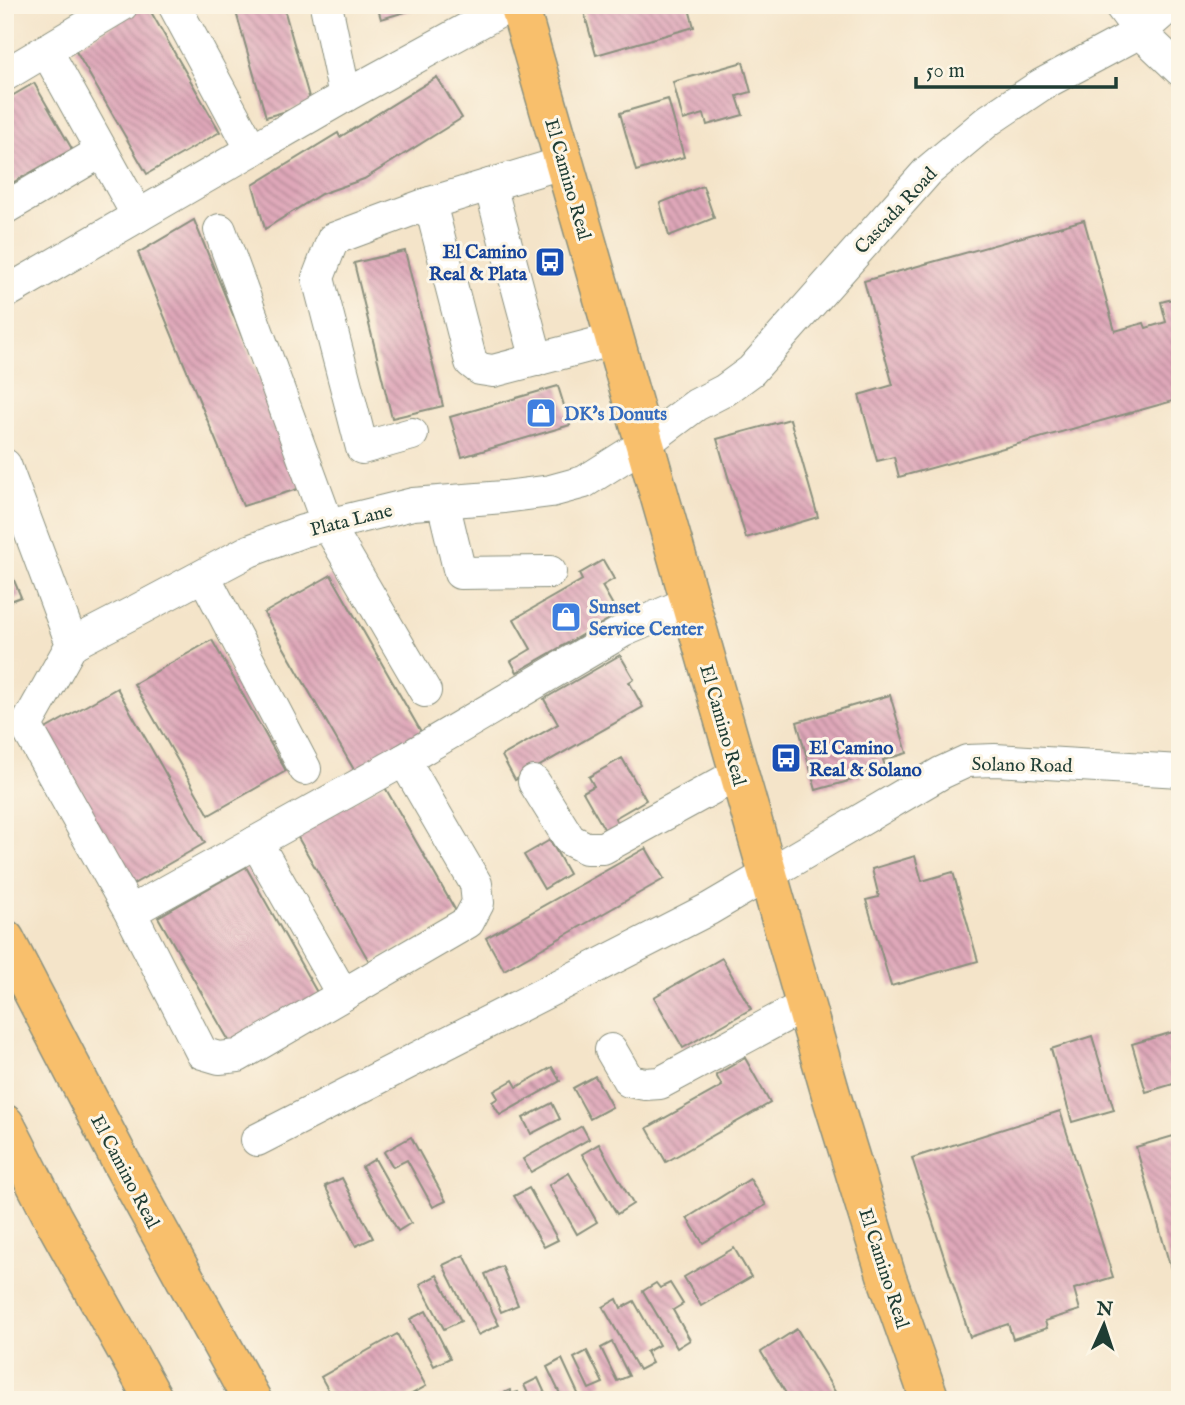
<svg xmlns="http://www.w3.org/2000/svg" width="1185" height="1405" font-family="'IM FELL English',serif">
	<defs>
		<pattern id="building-back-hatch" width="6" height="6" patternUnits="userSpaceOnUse" patternTransform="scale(1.75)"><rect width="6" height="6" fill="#dfa7b9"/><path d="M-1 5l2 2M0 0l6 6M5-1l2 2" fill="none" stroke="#b48997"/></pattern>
	</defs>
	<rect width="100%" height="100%" fill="#fcf5e5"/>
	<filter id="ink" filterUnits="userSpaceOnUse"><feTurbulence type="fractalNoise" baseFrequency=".0143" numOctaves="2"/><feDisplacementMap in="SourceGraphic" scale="14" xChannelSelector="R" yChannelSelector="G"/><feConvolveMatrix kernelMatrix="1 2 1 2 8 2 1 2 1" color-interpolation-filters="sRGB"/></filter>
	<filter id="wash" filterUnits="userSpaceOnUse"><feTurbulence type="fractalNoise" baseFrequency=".00686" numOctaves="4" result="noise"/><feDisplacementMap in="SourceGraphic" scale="28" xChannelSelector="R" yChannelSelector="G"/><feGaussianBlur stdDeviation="1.57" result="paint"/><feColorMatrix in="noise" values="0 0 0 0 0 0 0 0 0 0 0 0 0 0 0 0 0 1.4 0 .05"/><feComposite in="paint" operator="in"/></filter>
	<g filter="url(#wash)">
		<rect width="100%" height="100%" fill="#f4e4c9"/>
		<g id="blocks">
			<g fill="url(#building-back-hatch)">
				<polygon points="147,5 220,132 147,174 74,48"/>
				<polygon points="234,5 283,5 311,104 266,117"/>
				<polygon points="377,5 426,5 426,6 381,19"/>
				<polygon points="582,5 688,5 694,27 596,55"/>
				<polygon points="743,62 751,92 737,96 743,115 707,125 704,114 683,120 673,82"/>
				<polygon points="437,77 462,118 364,179 321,194 265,229 253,185 338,133 340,137"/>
				<polygon points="34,83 72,149 5,187 5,100"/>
				<polygon points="668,99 684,157 636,171 620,113"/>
				<polygon points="703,186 714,218 669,236 660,203"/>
				<polygon points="194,220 304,487 243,506 138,253"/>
				<polygon points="1084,220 1115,331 1144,323 1146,328 1166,322 1161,302 1180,297 1180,386 1178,386 1180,399 899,477 894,457 877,461 859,395 893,385 864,281"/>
				<polygon points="405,251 443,406 392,418 354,263"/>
				<polygon points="558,386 570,425 462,457 450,417"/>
				<polygon points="790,419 818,517 746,538 717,439"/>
				<polygon points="5,559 21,597 5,603"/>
				<polygon points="603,560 614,579 602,586 618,614 517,672 511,661 531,649 514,619 582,580 579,574"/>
				<polygon points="331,575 424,737 357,775 264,613"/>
				<polygon points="212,640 286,771 209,815 134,684"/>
				<polygon points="620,655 634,679 629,682 643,707 515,780 502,756 558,724 544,699"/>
				<polygon points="117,688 205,843 130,886 42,731"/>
				<polygon points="890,695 907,753 883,760 885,766 861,773 863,777 816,790 797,722"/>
				<polygon points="622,758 646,800 615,818 620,827 607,834 583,792 594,786 589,777"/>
				<polygon points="383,784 457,913 370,963 296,834"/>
				<polygon points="550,840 569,874 544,889 524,855"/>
				<polygon points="646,848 664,879 504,970 486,938"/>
				<polygon points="915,856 922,881 953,872 978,961 891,986 866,900 879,897 872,869"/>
				<polygon points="246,867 319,996 232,1046 158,917"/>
				<polygon points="722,958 751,1009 683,1048 654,997"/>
				<polygon points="1180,1030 1180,1082 1146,1092 1132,1044"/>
				<polygon points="1092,1036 1114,1110 1072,1122 1051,1049"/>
				<polygon points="745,1058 770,1103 666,1162 647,1128 722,1086 716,1075"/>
				<polygon points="552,1067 560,1081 500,1115 492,1102 498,1098 494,1091 513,1080 517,1087"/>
				<polygon points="595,1076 612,1107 590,1119 573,1088"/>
				<polygon points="552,1103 560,1119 531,1134 523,1118"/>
				<polygon points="1060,1111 1113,1277 1074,1289 1080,1310 1045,1321 1047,1328 1013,1339 1008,1324 970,1337 912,1158"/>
				<polygon points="582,1126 589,1139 531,1172 523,1159"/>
				<polygon points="1180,1134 1180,1297 1179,1297 1136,1147"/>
				<polygon points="411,1137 446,1201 433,1207 407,1160 393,1167 384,1152"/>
				<polygon points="599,1144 633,1204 617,1214 582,1154"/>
				<polygon points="375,1159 411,1223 398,1231 362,1167"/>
				<polygon points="569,1173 597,1222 577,1234 549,1185"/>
				<polygon points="342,1178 373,1238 356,1246 325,1186"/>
				<polygon points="750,1179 766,1205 703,1243 687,1218"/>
				<polygon points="529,1188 558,1240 544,1247 514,1196"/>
				<polygon points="734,1248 751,1277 701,1306 684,1277"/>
				<polygon points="464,1255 499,1325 478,1335 443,1265"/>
				<polygon points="502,1266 518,1305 501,1312 485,1274"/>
				<polygon points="437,1275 461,1321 444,1329 420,1284"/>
				<polygon points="656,1283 660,1288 670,1283 683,1304 673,1310 690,1340 677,1348 643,1291"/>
				<polygon points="617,1299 621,1308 634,1301 659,1345 646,1352 652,1363 639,1370 603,1307"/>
				<polygon points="426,1311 450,1358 434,1366 410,1319"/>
				<polygon points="797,1329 840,1400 790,1400 761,1352"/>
				<polygon points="397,1334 426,1386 401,1400 334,1400 321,1377"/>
				<polygon points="612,1342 629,1376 617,1381 601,1348"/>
				<polygon points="587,1351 603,1383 589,1389 574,1358"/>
				<polygon points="562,1359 581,1400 563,1400 547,1367"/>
				<polygon points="538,1378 548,1400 531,1400 524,1385"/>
				<polygon points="510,1390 512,1394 518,1392 521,1400 499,1400 497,1396"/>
			</g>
		</g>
	</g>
	<g filter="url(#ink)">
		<use href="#blocks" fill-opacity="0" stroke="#8a907e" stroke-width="2"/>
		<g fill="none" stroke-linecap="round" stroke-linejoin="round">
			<g stroke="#8a907e" stroke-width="34">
				<g id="minor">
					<polyline points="174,5 252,150"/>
					<polyline points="326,5 345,96"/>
					<polyline points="1120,5 1140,32 1180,70"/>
					<polyline points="46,50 138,216"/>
					<polyline points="5,75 122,5"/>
					<polyline points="490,185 537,360"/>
					<polyline points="430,203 471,362 480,369 493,371 615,339"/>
					<polyline points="5,208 102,151"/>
					<polyline points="220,230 328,525 425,691"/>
					<polyline points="5,293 345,96 511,5"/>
					<polyline points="412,434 362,448 318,278 333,239 430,203 565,162"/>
					<polyline points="5,465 72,644 26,726 130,912 202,1053 219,1058 238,1056 468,922 478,903 476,884 404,760 130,912"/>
					<polyline points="443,502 460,573 550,572"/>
					<polyline points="204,576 305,769"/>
					<polyline points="72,644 136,611 249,551 303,531 413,504 504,497 551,491 584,482 644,444 696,405 725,390 751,371 928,171 989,120 1041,85 1140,32 1171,5"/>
					<polyline points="404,760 623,631 690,602"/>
					<polyline points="534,782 570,840 586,848 603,848 738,774"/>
					<polyline points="256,842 343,995"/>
					<polyline points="611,1050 629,1081 645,1084 660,1083 805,1005"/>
					<polyline points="257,1140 709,909 941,773 967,761 995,760 1180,771"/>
				</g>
			</g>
			<g stroke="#8a907e" stroke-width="41">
				<polyline id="major" points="519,5 832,1098 887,1278 930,1400"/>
			</g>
			<g stroke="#8a907e" stroke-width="41">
				<g id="highway">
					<polyline points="5,939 121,1162 252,1400"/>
					<polyline points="5,1124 53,1218 154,1400"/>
				</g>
			</g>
			<use href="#minor" stroke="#fff" stroke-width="32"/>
			<use href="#major" stroke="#f8bf6c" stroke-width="38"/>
			<use href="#highway" stroke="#f8bf6c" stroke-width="38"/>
		</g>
	</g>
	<defs>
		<g id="bus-square" transform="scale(1.575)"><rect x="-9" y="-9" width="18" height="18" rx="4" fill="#1a4fb4" stroke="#fcf5e5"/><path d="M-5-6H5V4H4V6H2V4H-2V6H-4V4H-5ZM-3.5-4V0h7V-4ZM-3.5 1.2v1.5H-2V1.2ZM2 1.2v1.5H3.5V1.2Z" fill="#fff"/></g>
		<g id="shop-square" transform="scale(1.575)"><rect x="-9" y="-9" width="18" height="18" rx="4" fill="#3f7fe0" stroke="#fcf5e5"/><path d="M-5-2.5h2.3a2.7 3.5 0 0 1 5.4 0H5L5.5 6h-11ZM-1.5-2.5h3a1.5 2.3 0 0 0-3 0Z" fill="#fff"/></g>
	</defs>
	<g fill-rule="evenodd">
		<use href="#bus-square" x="550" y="262"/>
		<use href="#shop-square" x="541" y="413"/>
		<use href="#shop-square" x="566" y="617"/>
		<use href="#bus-square" x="786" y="758"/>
	</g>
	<g text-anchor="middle" stroke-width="6" stroke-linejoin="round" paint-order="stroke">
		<g font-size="19" fill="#1f3d34" stroke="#fcf5e5">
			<text transform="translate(569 179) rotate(74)" y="7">El Camino Real</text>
			<text transform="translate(895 210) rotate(-47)" y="7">Cascada Road</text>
			<text transform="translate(351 519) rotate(-14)" y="7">Plata Lane</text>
			<text transform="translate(724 725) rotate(74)" y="7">El Camino Real</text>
			<text transform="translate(1022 764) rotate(1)" y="7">Solano Road</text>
			<text transform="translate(126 1171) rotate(62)" y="7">El Camino Real</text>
			<text transform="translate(885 1268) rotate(72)" y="7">El Camino Real</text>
		</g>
		<g font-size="19" font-weight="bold" fill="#164399" stroke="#fcf5e5" text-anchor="end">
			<text x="527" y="258">El Camino<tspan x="527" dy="22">Real &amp; Plata</tspan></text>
			<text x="809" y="754" text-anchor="start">El Camino<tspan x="809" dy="22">Real &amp; Solano</tspan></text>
		</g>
		<g font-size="19" font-weight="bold" fill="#366cbe" stroke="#fcf5e5" text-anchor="start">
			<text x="564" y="420">DK's Donuts</text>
			<text x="589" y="613">Sunset<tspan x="589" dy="22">Service Center</tspan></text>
		</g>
	</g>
	<rect width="1185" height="1405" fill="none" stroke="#fcf5e5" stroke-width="28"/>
	<g transform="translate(1104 1325) rotate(3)" stroke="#fcf5e5" stroke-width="5" paint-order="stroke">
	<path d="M0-5L12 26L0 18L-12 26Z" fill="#1f3d34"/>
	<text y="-10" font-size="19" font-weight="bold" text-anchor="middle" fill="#1f3d34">N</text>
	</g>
	<path d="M916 77v10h200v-10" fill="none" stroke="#1f3d34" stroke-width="3.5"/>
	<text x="926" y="77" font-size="21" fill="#1f3d34" stroke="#fcf5e5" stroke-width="5" paint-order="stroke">50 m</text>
</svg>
